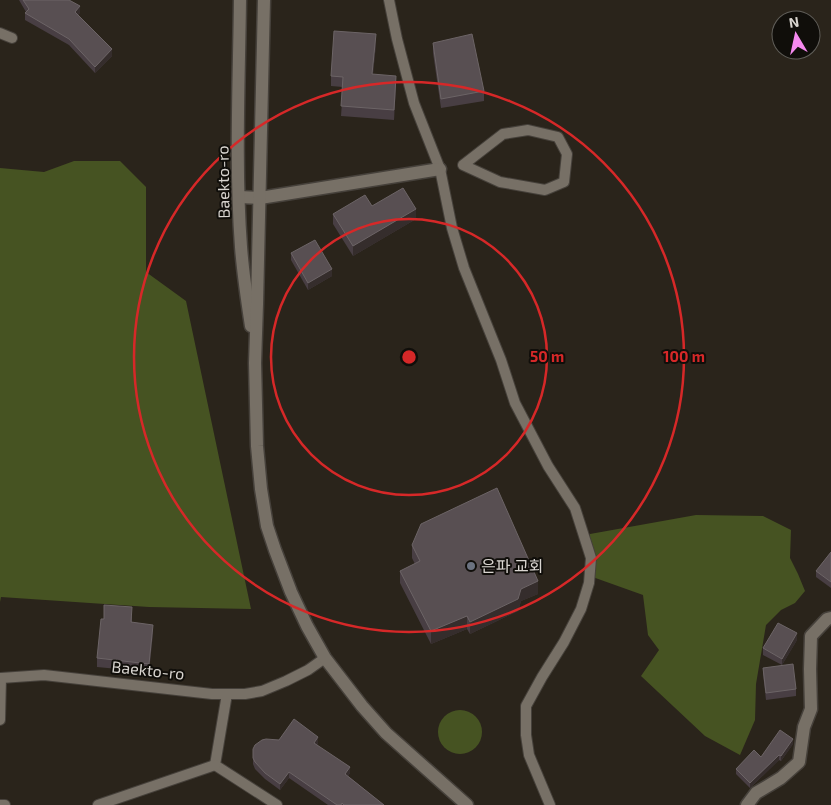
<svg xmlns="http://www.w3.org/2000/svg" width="831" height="805" font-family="'Exo 2','Noto Sans KR',sans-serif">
	<rect width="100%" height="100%" fill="#2a241b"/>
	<g fill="#465322">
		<polygon points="74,161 120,161 146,187 146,272 186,301 251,609 149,607 1,597 0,602 0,168 44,172"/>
		<polygon points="696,515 763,516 791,530 790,558 798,574 805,591 795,603 781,610 766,625 756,684 755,720 740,755 705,736 641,676 659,650 648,635 643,595 587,575 590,534"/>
		<circle cx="460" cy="732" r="22"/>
	</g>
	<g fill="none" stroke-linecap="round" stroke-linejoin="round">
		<g stroke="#46413b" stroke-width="12">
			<g id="lane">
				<polyline points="389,0 397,39 414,103 440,169 452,228 464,268 501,360 515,403 548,466 575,508 591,558 589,583 581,609 564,642 542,677 526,706 526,735 529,755 550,805"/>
				<polyline points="0,33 12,38"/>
				<polygon points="528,130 558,137 567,154 564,182 545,190 500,182 463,165 503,134"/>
				<polyline points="227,694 215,765 277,805"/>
				<polyline points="0,720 1,678 44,675 212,694 245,694 262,691 286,681 308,670 325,658"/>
				<polyline points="0,805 5,805"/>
				<polyline points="98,805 215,765"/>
			</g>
		</g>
		<g stroke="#46413b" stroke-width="15">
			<g id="street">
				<polyline points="239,197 260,198 440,169"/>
				<polyline points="747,805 756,793 781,778 799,762 804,727 811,709 810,669 811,636 827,619 831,618"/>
			</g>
		</g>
		<g stroke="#46413b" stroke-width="15">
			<g id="secondary">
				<path d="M240 0C239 82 235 165 241 247 243 273 247 300 251 326"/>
				<polyline points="264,0 257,304 255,363 257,446 261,489 267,526 275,550 291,592 307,626 325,658 362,706 386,733 467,805"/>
			</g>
		</g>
		<use href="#lane" stroke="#777066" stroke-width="10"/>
		<use href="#street" stroke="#777066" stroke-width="12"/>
		<use href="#secondary" stroke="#777066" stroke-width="12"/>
	</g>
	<g fill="#483e43">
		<polygon points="19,0 69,0 80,13 78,15 112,56 95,73 69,45 25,20 25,13 26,12"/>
		<polygon points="433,43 484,91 484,101 441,108 433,53"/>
		<polygon points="376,44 373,74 396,86 394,120 341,116 343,87 331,86 331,76"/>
		<polygon points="333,214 416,219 353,256 333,224"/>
		<polygon points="291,253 332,276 308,290 291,260"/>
		<polygon points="412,545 538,594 521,601 518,611 470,634 467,629 431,644 400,583 400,571 415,564 412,558"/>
		<polygon points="831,552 831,588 816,577 816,571"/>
		<polygon points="132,616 132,622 153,633 149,672 97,667 97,658"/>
		<polygon points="797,640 782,665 763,655 763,648"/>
		<polygon points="763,668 796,689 796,696 766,700 763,674"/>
		<polygon points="318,743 317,745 350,773 348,776 384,805 328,805 289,778 280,790 265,779 255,769 253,764 253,749"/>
		<polygon points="793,744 781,761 779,760 750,788 736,774 736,769"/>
	</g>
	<g fill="#352d2c">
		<polygon points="80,6 80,13 75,19 75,12"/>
		<polygon points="376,34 376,44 372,84 372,74"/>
		<polygon points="112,49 112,56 95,73 95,67"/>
		<polygon points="396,76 396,86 394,120 394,110"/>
		<polygon points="416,209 416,219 353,256 353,246"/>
		<polygon points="332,269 332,276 308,290 308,283"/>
		<polygon points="538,581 538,594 521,601 518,611 470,634 470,622 521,589"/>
		<polygon points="467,616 467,629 431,644 431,631"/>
		<polygon points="153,625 153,633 149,672 149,664"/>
		<polygon points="797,633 797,640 782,665 782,659"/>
		<polygon points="318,737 318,743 314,749 314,743"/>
		<polygon points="793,739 793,744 781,761 781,756"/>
		<polygon points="779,755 779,760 750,788 750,783"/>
		<polygon points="350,767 350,773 345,780 345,774"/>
		<polygon points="289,772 289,778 280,790 280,784"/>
	</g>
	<g fill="#584f52" stroke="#6c6466">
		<polygon points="23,0 69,0 80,6 75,12 112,49 95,67 69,39 25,13 29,9"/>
		<polygon points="334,31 376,34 372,74 396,76 394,110 341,106 343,77 331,76"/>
		<polygon points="472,34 484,91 441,99 433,43"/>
		<polygon points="403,188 416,209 353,246 333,214 365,195 372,206"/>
		<polygon points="315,240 332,269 308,283 291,253"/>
		<polygon points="497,488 538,581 521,589 518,599 470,622 467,616 431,631 400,571 420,561 412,545 421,524"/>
		<polygon points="831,552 831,582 816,571"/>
		<polygon points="104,605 132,607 131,622 153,625 149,664 97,658 101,619 104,619"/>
		<polygon points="778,623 797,633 782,659 763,648"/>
		<polygon points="793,664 796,689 766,693 763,668"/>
		<polygon points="294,719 318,737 314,743 350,767 345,774 384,805 344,805 342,803 341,805 337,805 289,772 280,784 265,773 255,762 253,758 253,749 255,745 262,740 266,739 279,740"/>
		<polygon points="780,730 793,739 781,756 779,755 750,783 736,769 754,750 761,757"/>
	</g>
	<g fill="none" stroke="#d62828" stroke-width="2.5">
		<circle cx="409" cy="357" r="138"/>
		<circle cx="409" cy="357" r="275"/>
	</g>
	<circle fill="#6b7280" stroke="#100e0a" stroke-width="2" cx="471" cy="566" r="5"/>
	<g text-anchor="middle" stroke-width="4" stroke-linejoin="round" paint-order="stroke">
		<g font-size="16" fill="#d9d5d0" stroke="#100e0a">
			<text transform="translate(223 182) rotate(-91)" y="6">Baekto-ro</text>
			<text transform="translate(148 670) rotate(6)" y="6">Baekto-ro</text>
		</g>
		<g font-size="16" fill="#d9d5d0" stroke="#100e0a" text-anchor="start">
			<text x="481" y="572">은파 교회</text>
		</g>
	</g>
	<circle cx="409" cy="357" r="8" fill="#d62828" stroke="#100e0a" stroke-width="2.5"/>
	<g font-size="15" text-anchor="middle" font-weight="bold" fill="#d62828" stroke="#100e0a" stroke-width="4" stroke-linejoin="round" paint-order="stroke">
		<text x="547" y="362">50 m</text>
		<text x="684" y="362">100 m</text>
	</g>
	<g transform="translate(796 35) rotate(351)"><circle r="24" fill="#100e0a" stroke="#605e59"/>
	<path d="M0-4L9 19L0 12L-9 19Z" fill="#f589ef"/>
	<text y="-8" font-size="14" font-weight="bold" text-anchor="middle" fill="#d9d5d0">N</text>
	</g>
</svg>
